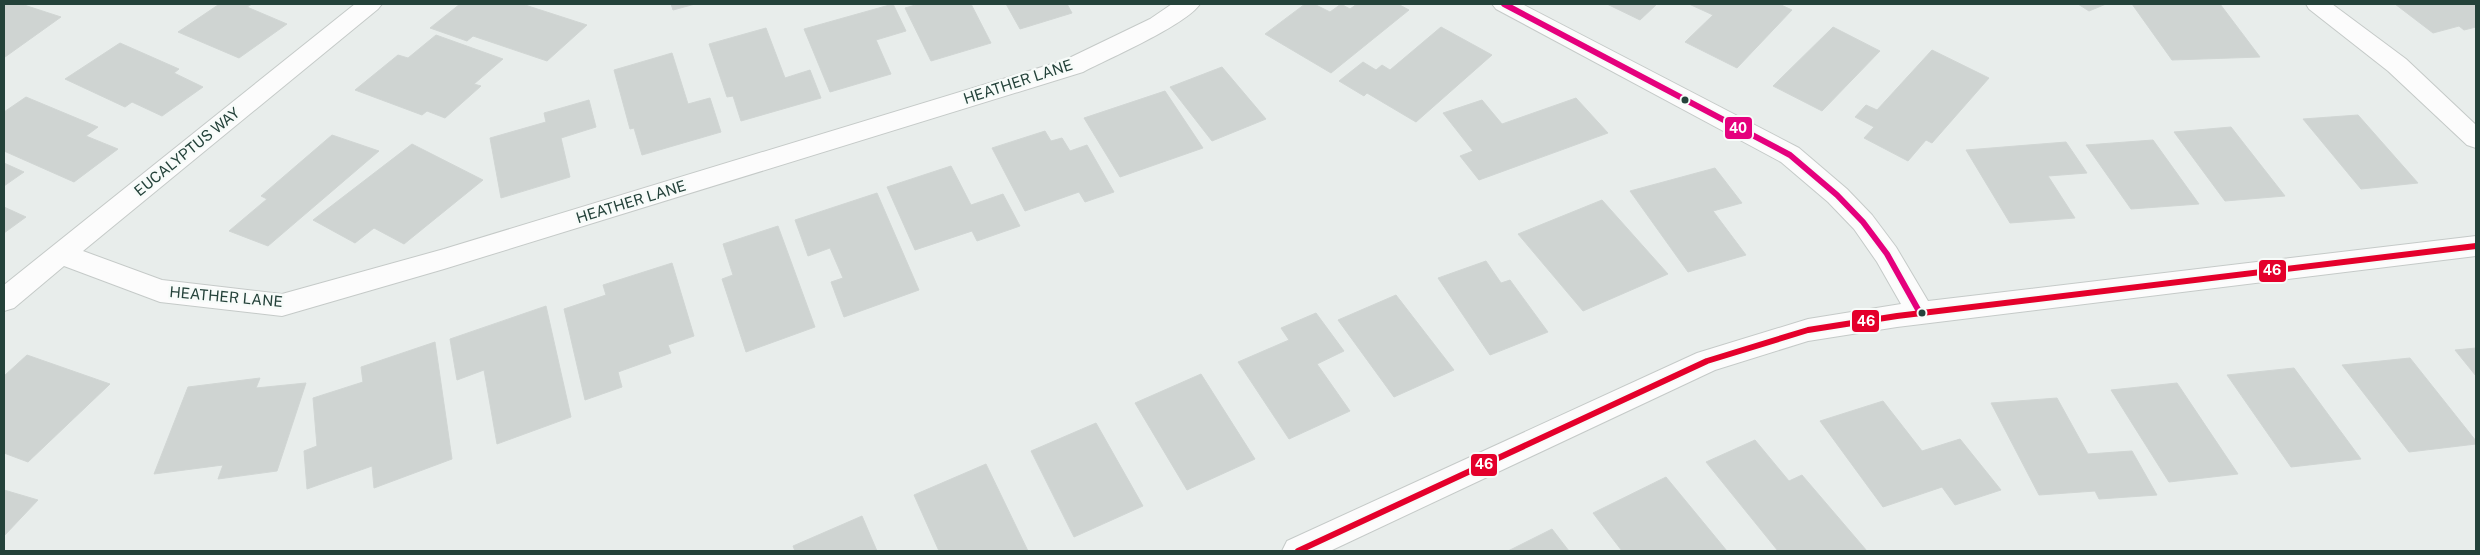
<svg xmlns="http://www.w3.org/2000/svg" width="2480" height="555" font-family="'Public Sans',sans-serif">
	<rect width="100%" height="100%" fill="#e8edeb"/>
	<g fill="#cfd4d2" stroke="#d1d6d4">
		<polygon points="4,4 21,4 61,17 5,57"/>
		<polygon points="216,4 252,4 247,7 287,24 239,58 178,32 218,5"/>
		<polygon points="460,4 522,4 587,25 547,61 473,36 467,41 430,28"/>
		<polygon points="671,4 695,4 673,10"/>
		<polygon points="893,4 906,31 876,40 891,74 830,92 804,29"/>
		<polygon points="919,4 971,4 991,43 931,61 905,8"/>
		<polygon points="1006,4 1067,4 1072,13 1020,29"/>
		<polygon points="1305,4 1314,4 1330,12 1341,4 1350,9 1357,4 1398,4 1409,10 1331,73 1265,34"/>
		<polygon points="1607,4 1657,4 1640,20"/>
		<polygon points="1689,4 1779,4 1792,10 1737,68 1685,42 1713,15"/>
		<polygon points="2078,4 2106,4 2089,11"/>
		<polygon points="2132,4 2220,4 2260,57 2172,60"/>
		<polygon points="2395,4 2476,4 2476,27 2464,30 2459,26 2433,33"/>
		<polygon points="1441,27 1492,55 1416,122 1367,93 1364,96 1339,81 1363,62 1376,70 1382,65 1390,70"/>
		<polygon points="1833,27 1880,51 1822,111 1773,86"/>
		<polygon points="766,28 785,78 810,70 821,98 741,121 733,96 727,97 709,44"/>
		<polygon points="436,35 503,59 474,84 481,86 445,118 427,111 422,115 355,90 398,55 408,58"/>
		<polygon points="120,43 179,69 174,73 203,87 162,116 132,102 125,107 65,79"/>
		<polygon points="1932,50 1989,78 1932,143 1926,140 1908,161 1864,138 1874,127 1855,117 1866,105 1877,110"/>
		<polygon points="672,53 688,104 710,98 721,132 642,155 634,128 630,129 614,70"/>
		<polygon points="1222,67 1266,119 1212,141 1170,87"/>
		<polygon points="1165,91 1203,148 1120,177 1084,118"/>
		<polygon points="26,97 98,127 86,136 118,149 74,182 4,151 4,112"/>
		<polygon points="1576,98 1608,133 1479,180 1460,156 1473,151 1443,113 1482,100 1502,124"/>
		<polygon points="589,100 596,127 561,138 570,177 501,198 490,138 546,122 544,113"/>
		<polygon points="2358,115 2418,183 2361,189 2303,119"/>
		<polygon points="2231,127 2285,196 2225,201 2174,132"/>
		<polygon points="1045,131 1051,141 1062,138 1070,151 1087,145 1114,192 1085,202 1079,192 1025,211 992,148"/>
		<polygon points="332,135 379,151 268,246 229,231 267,199 261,196"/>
		<polygon points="2153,140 2199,204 2131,209 2086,145"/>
		<polygon points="2066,142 2087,173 2048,176 2075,218 2010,223 1966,150"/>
		<polygon points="412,144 483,180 404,244 374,228 355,243 313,220"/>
		<polygon points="4,163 24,172 4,186"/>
		<polygon points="951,166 971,205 1003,194 1020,226 977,241 972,231 915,250 887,187"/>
		<polygon points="1715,168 1742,203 1713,211 1746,255 1688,272 1630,191"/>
		<polygon points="877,193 919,290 844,317 831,282 843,278 830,248 808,256 795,220"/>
		<polygon points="1602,200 1668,274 1583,311 1518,234"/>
		<polygon points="4,207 26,217 4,233"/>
		<polygon points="778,226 815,327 746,352 722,279 733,275 723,244"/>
		<polygon points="1486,261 1501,283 1510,280 1548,332 1490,355 1438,278"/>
		<polygon points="672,263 694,336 668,345 671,353 618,372 622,387 585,400 564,309 606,295 603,285"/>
		<polygon points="1396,295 1454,370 1394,397 1338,320"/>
		<polygon points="546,306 571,417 497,444 484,370 457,380 450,339"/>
		<polygon points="1316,313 1344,351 1317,364 1350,411 1289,439 1238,362 1289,340 1281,328"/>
		<polygon points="435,342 452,459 374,488 372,466 307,489 304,451 317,446 313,398 363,382 361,367"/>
		<polygon points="2476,348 2476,376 2455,350"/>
		<polygon points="27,355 110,384 28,462 4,453 4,376"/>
		<polygon points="2410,358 2476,441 2476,444 2409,452 2342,365"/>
		<polygon points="2294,368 2361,459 2291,467 2227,375"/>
		<polygon points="1201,374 1255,459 1187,490 1135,403"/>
		<polygon points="260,378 256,388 306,383 277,471 218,479 223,465 154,474 188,387"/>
		<polygon points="2177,383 2238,474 2169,482 2111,390"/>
		<polygon points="2057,398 2088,454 2132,451 2157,495 2099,499 2095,491 2039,495 1991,403"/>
		<polygon points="1883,401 1922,451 1960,439 2001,490 1955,505 1942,487 1883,507 1820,421"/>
		<polygon points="1096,423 1143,506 1074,537 1031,451"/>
		<polygon points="1755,440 1789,481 1802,475 1867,551 1778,551 1706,462"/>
		<polygon points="986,464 1028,551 939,551 914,495"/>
		<polygon points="1666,477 1727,551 1622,551 1593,513"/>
		<polygon points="4,490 38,500 4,536"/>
		<polygon points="862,516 877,551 795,551 793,546"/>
		<polygon points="1552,529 1569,551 1508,551"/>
	</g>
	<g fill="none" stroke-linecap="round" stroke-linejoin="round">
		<g stroke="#c5cac8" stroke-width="2">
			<g id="minor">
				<path d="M355 4H382L378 9 83 251 162 280 282 294 444 249 1065 60 1150 19 1172 4H1200C1186 25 1108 59 1083 72L444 269 282 316 160 302 64 266 14 308 4 311V285Z"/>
				<polygon points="1492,4 1522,4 1799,148 1847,189 1872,215 1896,247 1928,301 2476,236 2476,256 1897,327 1808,341 1715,370 1330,551 1282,551 1287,541 1697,353 1808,319 1901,304 1877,262 1854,229 1828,202 1781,162 1496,9"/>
				<polygon points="2306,4 2332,4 2406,59 2476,125 2476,148 2467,145 2388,71 2309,9"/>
			</g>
		</g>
		<use href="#minor" fill="#fcfcfc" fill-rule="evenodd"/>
		<g stroke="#f7fbf9" stroke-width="10">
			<polyline id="bus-1" points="1504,4 1790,155 1837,195 1863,222 1887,254 1920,313"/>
		</g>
		<g stroke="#f7fbf9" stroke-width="10">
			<polyline id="bus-2" points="1298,551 1707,361 1808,330 1897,316 2476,246"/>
		</g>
		<use href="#bus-1" stroke="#e5007d" stroke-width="6"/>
		<use href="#bus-2" stroke="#e4002b" stroke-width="6"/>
	</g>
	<g fill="#24423a" stroke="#f7fbf9" stroke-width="2">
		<circle cx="1685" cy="100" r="4.5"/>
		<circle cx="1922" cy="313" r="4.5"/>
	</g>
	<g text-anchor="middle" stroke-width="5" stroke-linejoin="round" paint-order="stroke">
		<g font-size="15" fill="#24423a" stroke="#f7fbf9">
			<text transform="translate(1018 82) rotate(-18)" y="5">HEATHER LANE</text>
			<text transform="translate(187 152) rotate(-39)" y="5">EUCALYPTUS WAY</text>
			<text transform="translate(631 202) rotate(-17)" y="5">HEATHER LANE</text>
			<text transform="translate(226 297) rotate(5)" y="5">HEATHER LANE</text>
		</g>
	</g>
	<g stroke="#f7fbf9" stroke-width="2">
		<rect x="1724" y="116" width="29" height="24" rx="5" fill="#e5007d"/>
		<rect x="2258" y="259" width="29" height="24" rx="5" fill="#e4002b"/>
		<rect x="1851" y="309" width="29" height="24" rx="5" fill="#e4002b"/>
		<rect x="1470" y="453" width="28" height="24" rx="5" fill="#e4002b"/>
	</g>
	<g font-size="14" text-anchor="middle" font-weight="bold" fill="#fff">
		<text x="1738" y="133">40</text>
		<text x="2272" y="275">46</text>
		<text x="1866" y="326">46</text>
		<text x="1484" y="469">46</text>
	</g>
	<rect width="2480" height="555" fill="none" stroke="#24423a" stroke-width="10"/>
</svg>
